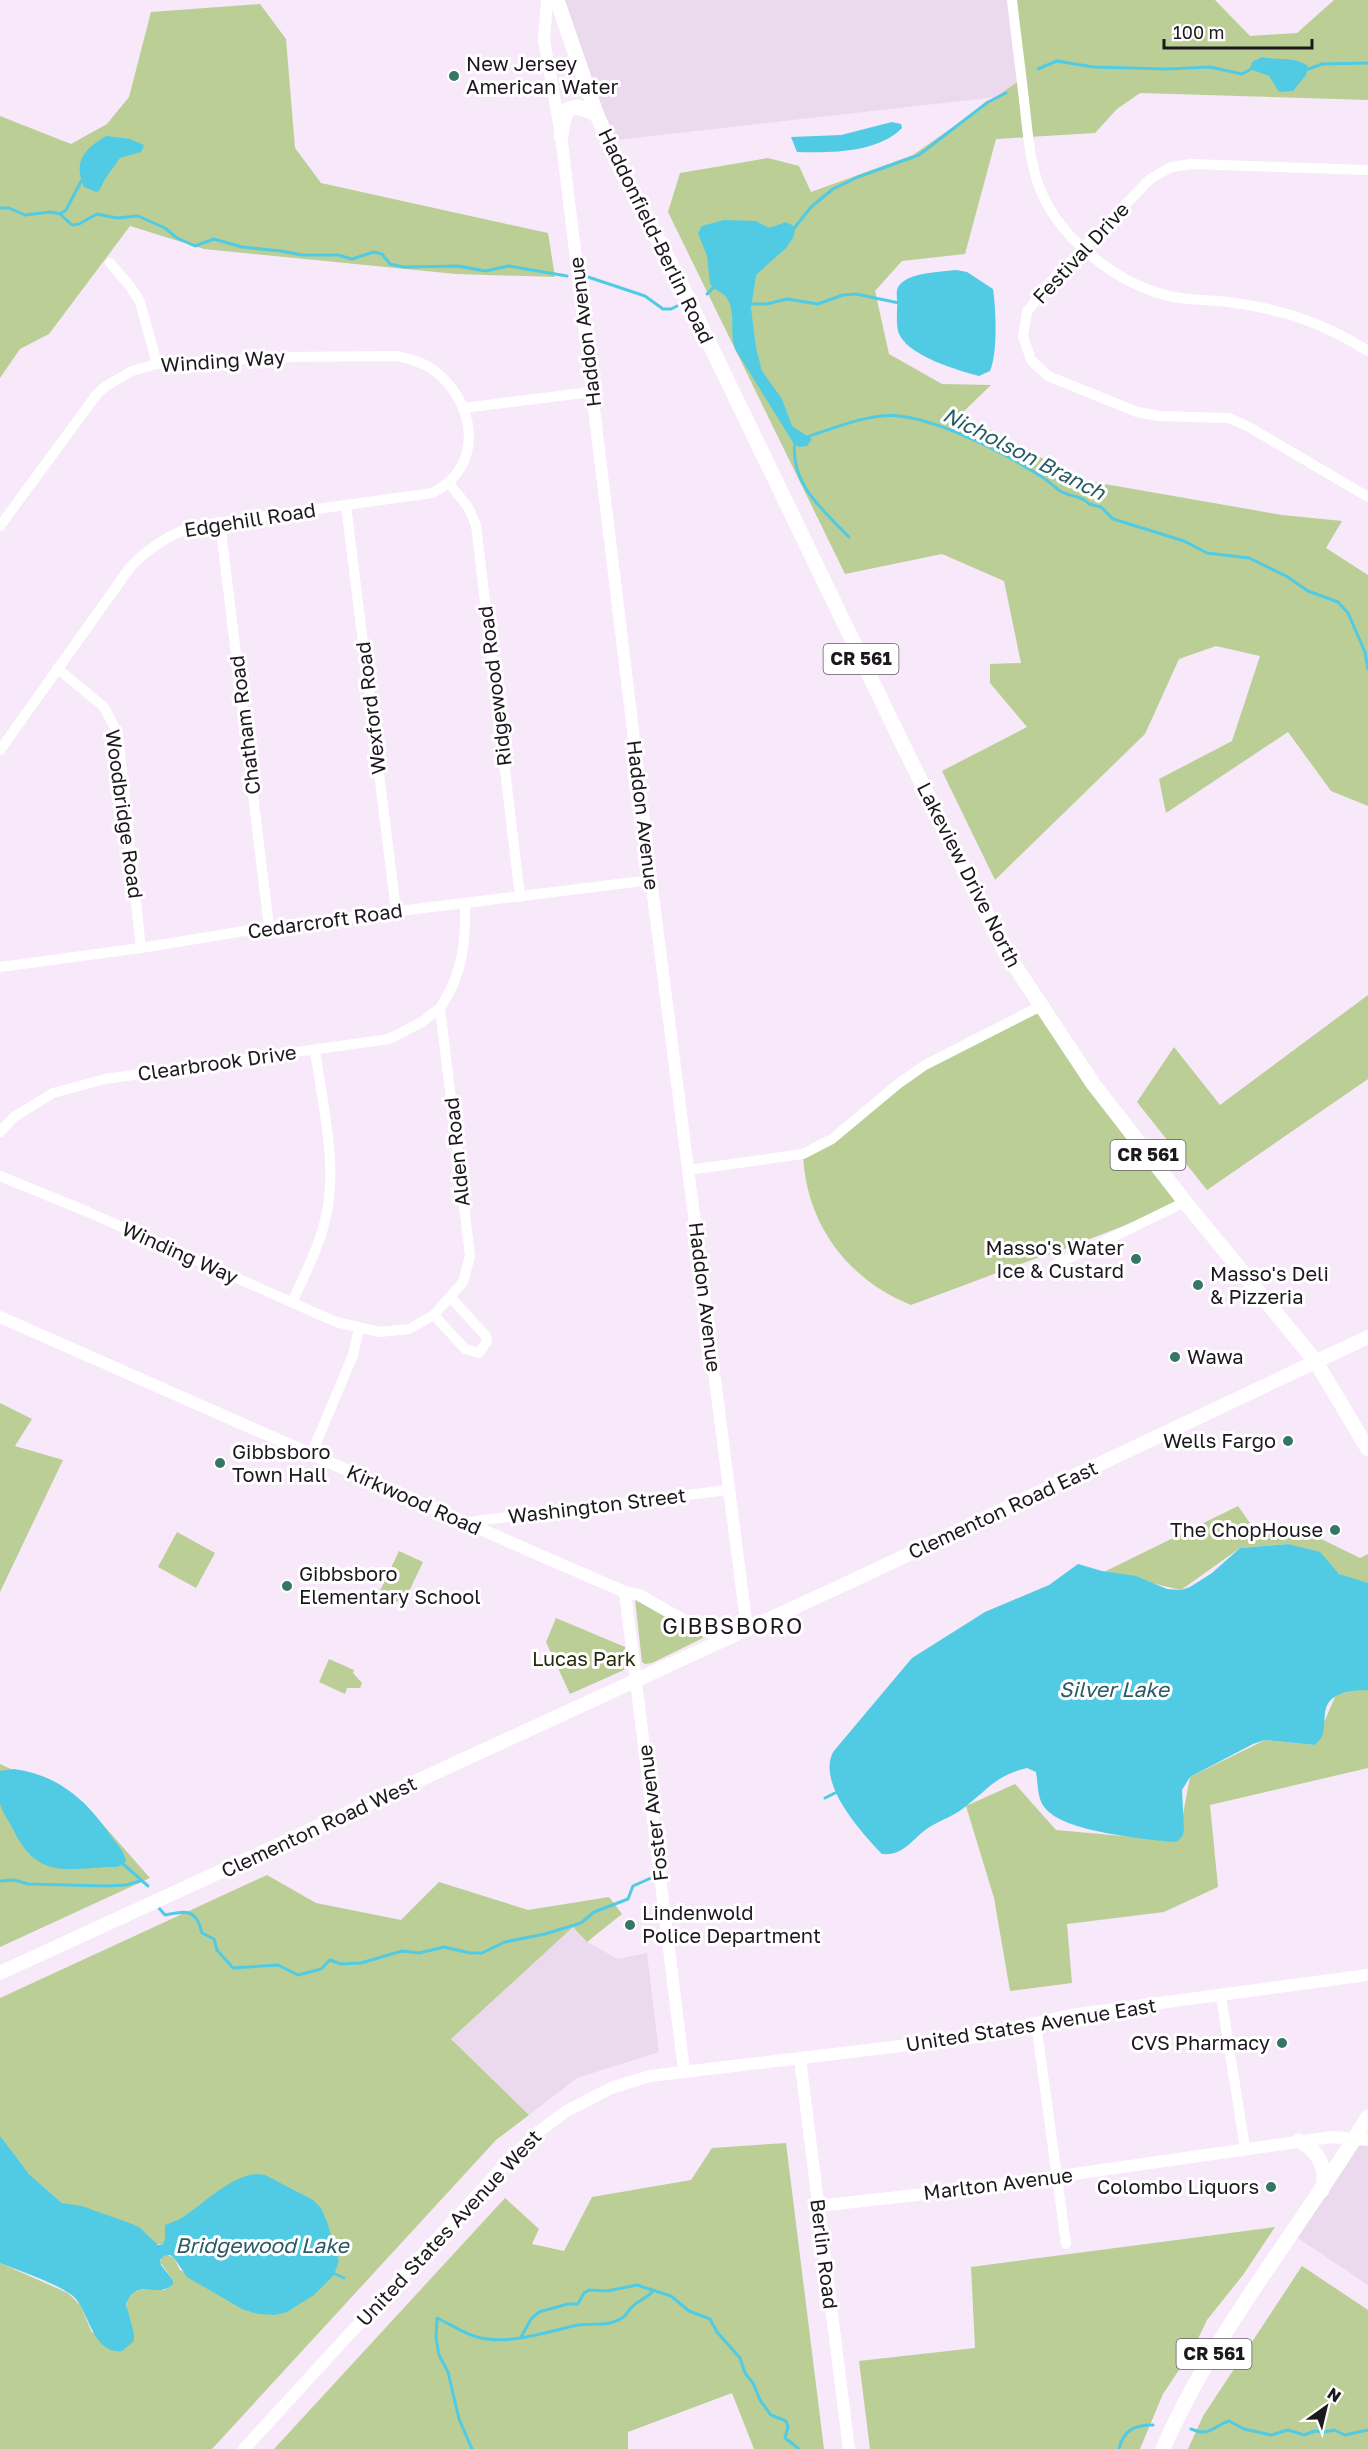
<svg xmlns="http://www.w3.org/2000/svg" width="1368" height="2449" font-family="'Golos Text',sans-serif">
	<rect width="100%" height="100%" fill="#f7e9fa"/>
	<g fill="#ebd9ee">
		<polygon points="557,0 1012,0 1023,94 608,141"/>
		<polygon points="573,1927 587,1942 618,1959 647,1953 659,2052 577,2078 529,2115 451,2039"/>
		<polygon points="1355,2139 1368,2140 1368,2285 1292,2234"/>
	</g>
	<g fill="#bbce95">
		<polygon points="1015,0 1215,0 1250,36 1297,33 1334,0 1368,0 1368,100 1140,93 1117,109 1095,133 996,139 965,254 902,261 875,291 889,354 942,384 991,385 961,414 1082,480 1282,515 1342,521 1326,548 1368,575 1368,806 1331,791 1288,732 1166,813 1159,779 1232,741 1260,656 1216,646 1179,659 1145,734 995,880 942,771 1027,727 990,683 990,664 1021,663 1004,581 942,554 845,574 668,212 680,173 768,158 799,166 811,192 913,155 1023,78"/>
		<polygon points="260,4 286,39 295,148 321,183 548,233 555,277 456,274 204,249 130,226 49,334 20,349 0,378 0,116 71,144 107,124 129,97 151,12"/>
		<polygon points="1368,995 1368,1079 1207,1190 1137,1102 1174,1047 1220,1105"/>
		<path d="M1041 1006 1185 1202 1046 1256 1045 1255 911 1305C847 1279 806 1224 803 1154L898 1084Z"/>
		<polygon points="0,1403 32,1419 15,1446 63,1460 0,1592"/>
		<polygon points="1238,1506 1252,1526 1297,1527 1360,1558 1368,1554 1368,1590 1287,1544 1240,1548 1181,1590 1104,1572"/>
		<polygon points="177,1532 215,1553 196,1588 158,1567"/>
		<polygon points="399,1551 423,1562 403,1604 379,1593"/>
		<polygon points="635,1599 703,1634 703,1638 652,1663 645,1664 642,1662"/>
		<polygon points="556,1618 625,1647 626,1662 624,1670 570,1694 546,1642"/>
		<polygon points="329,1659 354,1670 353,1673 362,1683 360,1688 347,1688 345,1694 319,1682"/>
		<polygon points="1368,1687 1368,1768 1210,1805 1218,1887 1164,1912 1067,1924 1072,1983 1010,1991 994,1898 966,1806 1015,1784 1056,1830 1178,1841 1190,1777 1265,1740 1314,1745 1336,1695"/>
		<polygon points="0,1764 83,1802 150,1878 0,1947"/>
		<path d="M267 1875 316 1903 401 1920 439 1882 528 1910 609 1897 622 1914 587 1942 573 1927 451 2039 529 2115 496 2140 212 2449H0V2263L68 2293 81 2306 92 2333 127 2309C122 2285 150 2290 165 2290L173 2280 160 2262 162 2257 167 2255 174 2258 180 2270 273 2315 163 2244H155L62 2203 29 2174 0 2138V1998Z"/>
		<polygon points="786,2143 824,2449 754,2449 732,2393 628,2432 628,2449 274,2449 505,2198 539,2229 532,2244 564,2251 592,2197 691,2180 712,2148"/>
		<polygon points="1275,2227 1243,2275 1207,2320 1193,2349 1163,2394 1140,2449 870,2449 859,2361 975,2348 971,2267"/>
		<polygon points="1302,2266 1368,2310 1368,2449 1188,2449 1203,2416"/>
	</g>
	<g fill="#51cbe3">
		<path d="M1262 57C1279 61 1294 56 1308 66L1306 75 1293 91 1279 92 1269 76 1250 69 1252 62Z"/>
		<path d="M892 122 901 124 902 128C878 153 830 153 797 152L791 137 841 135Z"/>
		<path d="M106 136 130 139 144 145 141 152 120 158 105 179 99 191 96 192 84 187C73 160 84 150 106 136Z"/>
		<path d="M724 220 756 221 769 228 786 222 792 225 795 231 793 238 786 248 756 275 751 308 756 348 762 371 782 399 792 426 812 439 807 446 799 447 794 444 735 349C729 333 736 316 728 300 724 292 715 291 710 284L707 256 698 233 702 226Z"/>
		<path d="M956 270 967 272 993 289C996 309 998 354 990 371L979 376C957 370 912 357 900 336 896 328 897 318 897 309 898 303 896 295 897 290 902 272 941 272 956 270Z"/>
		<path d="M1288 1544 1320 1552 1339 1574 1368 1583V1690C1300 1691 1340 1730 1314 1745L1265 1740 1253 1744 1190 1777 1182 1790 1184 1828 1183 1835 1178 1841 1171 1842C1140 1838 1064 1832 1045 1808 1037 1799 1038 1783 1036 1772L1027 1768C995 1775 986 1792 961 1810 951 1817 939 1821 928 1828 912 1839 904 1856 882 1854 861 1832 817 1784 833 1752L912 1658 985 1612 1049 1585 1078 1564 1102 1571 1136 1576 1167 1589 1181 1590 1190 1587 1212 1573 1240 1548Z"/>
		<path d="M14 1769C59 1775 87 1801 111 1836 117 1844 123 1850 126 1860L124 1864 117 1867C71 1867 40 1882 15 1833 11 1824 3 1814 0 1804 0 1794 0 1781 0 1771Z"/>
		<path d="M0 2136 29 2174 62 2203 82 2206 132 2224 139 2227 158 2245 163 2244 165 2239V2225C172 2222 180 2220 186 2215 207 2201 238 2169 265 2175L313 2200 321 2208 327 2222 339 2261 334 2275 314 2295 287 2312 275 2315 258 2314 242 2309 187 2277 174 2258 170 2255 164 2256 160 2260 161 2265 173 2280V2284C158 2300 136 2276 126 2304L134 2334V2341L122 2351C94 2355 89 2314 76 2299 65 2286 17 2270 0 2263Z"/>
	</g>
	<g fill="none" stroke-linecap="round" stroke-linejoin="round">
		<g stroke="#51cbe3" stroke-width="3">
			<polyline points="1038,69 1057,61 1093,67 1168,69 1210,67 1242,74 1253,68"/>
			<polyline points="1306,70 1322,64 1368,63"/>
			<polyline points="0,208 9,208 25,215 50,212 60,214 72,225 79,224 97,214 117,218 138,216 165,228 177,238 195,246 214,239 242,247 281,251 302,255 338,255 352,259 374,252 382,254 390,264 404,267 458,266 485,271 509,266 567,276"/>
			<polyline points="60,214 66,210 84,176"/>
			<polyline points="791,232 811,207 833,189 858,177 919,155 988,102 1006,93"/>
			<polyline points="588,277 645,296 663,309 671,309 677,306"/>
			<polyline points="707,294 714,287"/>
			<polyline points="748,304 767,304 787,299 818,304 843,295 856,294 899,303"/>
			<path d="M807 437C831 429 855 419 881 416 925 411 1005 453 1042 477 1049 481 1054 487 1060 491 1070 497 1081 495 1089 504L1101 507 1113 519 1184 541 1207 553 1249 558 1286 576 1308 591 1338 602 1348 613 1365 652 1368 669"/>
			<path d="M795 442C789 483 824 511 849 537"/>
			<polyline points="825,1798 837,1792"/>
			<polyline points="123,1864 148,1886"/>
			<polyline points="0,1881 14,1880 28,1884 107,1886 126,1885 140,1881"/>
			<path d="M159 1908 165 1915C186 1911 196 1908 202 1933L214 1939 217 1950 233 1968 278 1965 298 1975 321 1969 330 1960 341 1964 361 1963 402 1951 419 1953 444 1947 470 1953H482L505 1942 545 1934 581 1923 594 1912 628 1899 633 1886 651 1878"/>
			<polyline points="333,2273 344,2278"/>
			<polyline points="521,2337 531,2319 539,2312 568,2304 578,2304 584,2293 589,2290 607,2291 637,2285 671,2296 689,2311 710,2319 717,2332 740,2358 745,2373 753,2383 760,2400 771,2415 786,2421 788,2427 785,2438 799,2449"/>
			<path d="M1191 2429C1211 2437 1211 2427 1229 2421L1244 2429 1271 2435 1288 2430 1304 2435 1315 2431 1324 2432 1334 2430 1345 2435 1368 2430"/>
			<path d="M472 2449 459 2419 448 2372 439 2355 436 2338 437 2318C454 2326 469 2337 487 2339 513 2343 548 2332 573 2326 589 2322 607 2328 622 2318 626 2316 628 2311 631 2308 637 2301 646 2299 653 2291"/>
			<path d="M1119 2449C1123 2430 1135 2425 1153 2425"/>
		</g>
		<g stroke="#fff" stroke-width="10">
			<path d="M1012 0C1016 36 1021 72 1025 109 1028 136 1030 163 1040 189 1061 241 1119 285 1173 297 1191 300 1210 300 1228 302 1281 309 1322 322 1368 351"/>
			<polyline points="1368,170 1191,164 1171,167 1150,179 1044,289 1027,312 1023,336 1031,360 1048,376 1137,412 1159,416 1229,418 1249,427 1368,497"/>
			<polyline points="110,263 130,286 140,302 157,364"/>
			<polyline points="463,408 591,392"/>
			<polyline points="449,483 468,507 476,525 520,897"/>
			<polyline points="346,505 396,911"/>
			<polyline points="220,522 269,927"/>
			<path d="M0 526 97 394 106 386 132 371 157 364 284 357 397 356C409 359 422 362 432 369 476 400 486 467 432 493L195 526C168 535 151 547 131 566L0 750"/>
			<polyline points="57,668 104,707 118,734 141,948"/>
			<polyline points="0,967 141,948 269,927 651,880"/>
			<polyline points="0,1132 14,1117 53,1093 105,1079 389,1039 422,1022 440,1008"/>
			<polyline points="689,1170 803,1154 832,1139 898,1084 925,1065 1041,1006"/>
			<path d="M0 1176 88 1212 336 1322 380 1332 409 1329 434 1315 463 1282 470 1256 440 1008C463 974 466 942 465 903"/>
			<polyline points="1055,1265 1185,1202"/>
			<path d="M292 1303C304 1275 320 1246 326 1216 338 1164 322 1102 315 1050"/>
			<polyline points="434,1315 465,1349 479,1353 487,1341 486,1336 451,1298"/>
			<polyline points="311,1455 353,1355 359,1329"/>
			<polyline points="467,1522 728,1490"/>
			<polyline points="1221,1996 1245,2148"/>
			<polyline points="1036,2023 1066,2244"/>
		</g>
		<g stroke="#fff" stroke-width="12">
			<polyline points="547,0 544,40 561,135 651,880 747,1629"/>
			<polyline points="0,1317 544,1557 625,1592 639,1595 699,1629 729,1638"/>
			<polyline points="625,1592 684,2071"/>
			<polyline points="800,2059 849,2449"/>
			<polyline points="818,2206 969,2189 1332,2137 1368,2140"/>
			<polyline points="244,2449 508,2161 537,2133 565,2112 611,2088 650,2076 976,2037 1070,2015 1368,1975"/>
		</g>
		<polyline stroke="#fff" stroke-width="14" points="0,1973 854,1580 1368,1337"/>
		<g stroke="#fff" stroke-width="15">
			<polyline points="557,0 596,113 622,172 675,272 901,741 1003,948 1094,1085 1185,1202 1316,1362 1368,1449"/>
			<polyline points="561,135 564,118 568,109 577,107 596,113"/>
			<path d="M1299 2141C1317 2149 1329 2169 1322 2190"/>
			<path d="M1163 2449C1215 2329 1301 2228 1368 2117"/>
		</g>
	</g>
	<g fill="#357666" stroke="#fff" stroke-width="2">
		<circle cx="454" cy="76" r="6"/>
		<circle cx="1136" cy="1259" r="6"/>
		<circle cx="1198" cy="1285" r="6"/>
		<circle cx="1175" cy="1357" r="6"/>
		<circle cx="1288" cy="1441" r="6"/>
		<circle cx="220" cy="1463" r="6"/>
		<circle cx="1335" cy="1530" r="6"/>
		<circle cx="287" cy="1586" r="6"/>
		<circle cx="630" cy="1925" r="6"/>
		<circle cx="1282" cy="2043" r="6"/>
		<circle cx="1271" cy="2187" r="6"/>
	</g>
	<g text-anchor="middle" stroke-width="6" stroke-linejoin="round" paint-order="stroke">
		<g fill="#fff" stroke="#615d62" stroke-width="1.5">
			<rect x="823.5" y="644" width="75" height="30" rx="4.5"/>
			<rect x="1110.5" y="1140" width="75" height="30" rx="4.5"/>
			<rect x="1176.5" y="2339" width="75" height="30" rx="4.5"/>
		</g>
		<g font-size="18" font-weight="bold" fill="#1d181e">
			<text x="861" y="665">CR 561</text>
			<text x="1148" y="1161">CR 561</text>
			<text x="1214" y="2360">CR 561</text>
		</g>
		<g font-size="20" fill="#1d181e" stroke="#fff" text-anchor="start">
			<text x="466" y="71">New Jersey<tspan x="466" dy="23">American Water</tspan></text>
			<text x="1124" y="1255" text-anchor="end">Masso's Water<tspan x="1124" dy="23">Ice &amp; Custard</tspan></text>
			<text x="1210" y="1281">Masso's Deli<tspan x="1210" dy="23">&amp; Pizzeria</tspan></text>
			<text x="1187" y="1364">Wawa</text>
			<text x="1276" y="1448" text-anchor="end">Wells Fargo</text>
			<text x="232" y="1459">Gibbsboro<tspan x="232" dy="23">Town Hall</tspan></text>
			<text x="1323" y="1537" text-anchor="end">The ChopHouse</text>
			<text x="299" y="1581">Gibbsboro<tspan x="299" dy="23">Elementary School</tspan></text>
			<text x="642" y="1920">Lindenwold<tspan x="642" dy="23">Police Department</tspan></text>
			<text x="1270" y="2050" text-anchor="end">CVS Pharmacy</text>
			<text x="1259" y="2194" text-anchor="end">Colombo Liquors</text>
		</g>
		<g font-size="20" fill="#1d181e" stroke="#fff">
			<text transform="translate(656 236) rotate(64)" y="7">Haddonfield-Berlin Road</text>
			<text transform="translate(1081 253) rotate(-47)" y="7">Festival Drive</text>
			<text transform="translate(585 332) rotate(-97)" y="7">Haddon Avenue</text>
			<text transform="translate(223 361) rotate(-4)" y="7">Winding Way</text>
			<text transform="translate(250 520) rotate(-9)" y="7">Edgehill Road</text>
			<text transform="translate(495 686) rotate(-97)" y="7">Ridgewood Road</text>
			<text transform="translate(371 708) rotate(-97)" y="7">Wexford Road</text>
			<text transform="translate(245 725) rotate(-97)" y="7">Chatham Road</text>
			<text transform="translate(124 814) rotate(82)" y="7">Woodbridge Road</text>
			<text transform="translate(643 815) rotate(83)" y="7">Haddon Avenue</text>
			<text transform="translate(969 875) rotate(63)" y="7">Lakeview Drive North</text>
			<text transform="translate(325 921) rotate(-8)" y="7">Cedarcroft Road</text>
			<text transform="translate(217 1063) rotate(-8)" y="7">Clearbrook Drive</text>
			<text transform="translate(457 1152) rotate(-96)" y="7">Alden Road</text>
			<text transform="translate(180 1253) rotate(24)" y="7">Winding Way</text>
			<text transform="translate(705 1297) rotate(83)" y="7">Haddon Avenue</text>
			<text transform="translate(414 1500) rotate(24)" y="7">Kirkwood Road</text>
			<text transform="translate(597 1506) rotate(-7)" y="7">Washington Street</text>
			<text transform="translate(1003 1510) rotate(-25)" y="7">Clementon Road East</text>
			<text transform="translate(653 1813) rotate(-97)" y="7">Foster Avenue</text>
			<text transform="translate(319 1827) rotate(-25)" y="7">Clementon Road West</text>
			<text transform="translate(1031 2025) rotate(-9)" y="7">United States Avenue East</text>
			<text transform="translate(998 2184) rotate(-7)" y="7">Marlton Avenue</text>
			<text transform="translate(449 2228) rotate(-47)" y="7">United States Avenue West</text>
			<text transform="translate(824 2254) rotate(83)" y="7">Berlin Road</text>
		</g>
		<g font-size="20" fill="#232d0a" stroke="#fff">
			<text x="584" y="1666">Lucas Park</text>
		</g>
		<g font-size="21" font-style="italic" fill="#295c67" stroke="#fff">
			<text transform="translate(1024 454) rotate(27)" y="7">Nicholson Branch</text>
			<text x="1114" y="1697">Silver Lake</text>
			<text x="262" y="2253">Bridgewood Lake</text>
		</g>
		<g font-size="22" letter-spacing="1.5" fill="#1d181e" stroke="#fff">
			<text x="733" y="1634">GIBBSBORO</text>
		</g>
	</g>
	<g transform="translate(1326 2407) rotate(34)" stroke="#ffffff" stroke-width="4.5" paint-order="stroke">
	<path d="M0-4.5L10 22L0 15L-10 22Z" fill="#1d181e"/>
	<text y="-9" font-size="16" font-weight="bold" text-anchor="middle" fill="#1d181e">N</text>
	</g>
	<path d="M1164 39v9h148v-9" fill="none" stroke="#1d181e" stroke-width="3"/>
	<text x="1173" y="39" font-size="18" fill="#1d181e" stroke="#ffffff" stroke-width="4.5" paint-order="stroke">100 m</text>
</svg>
